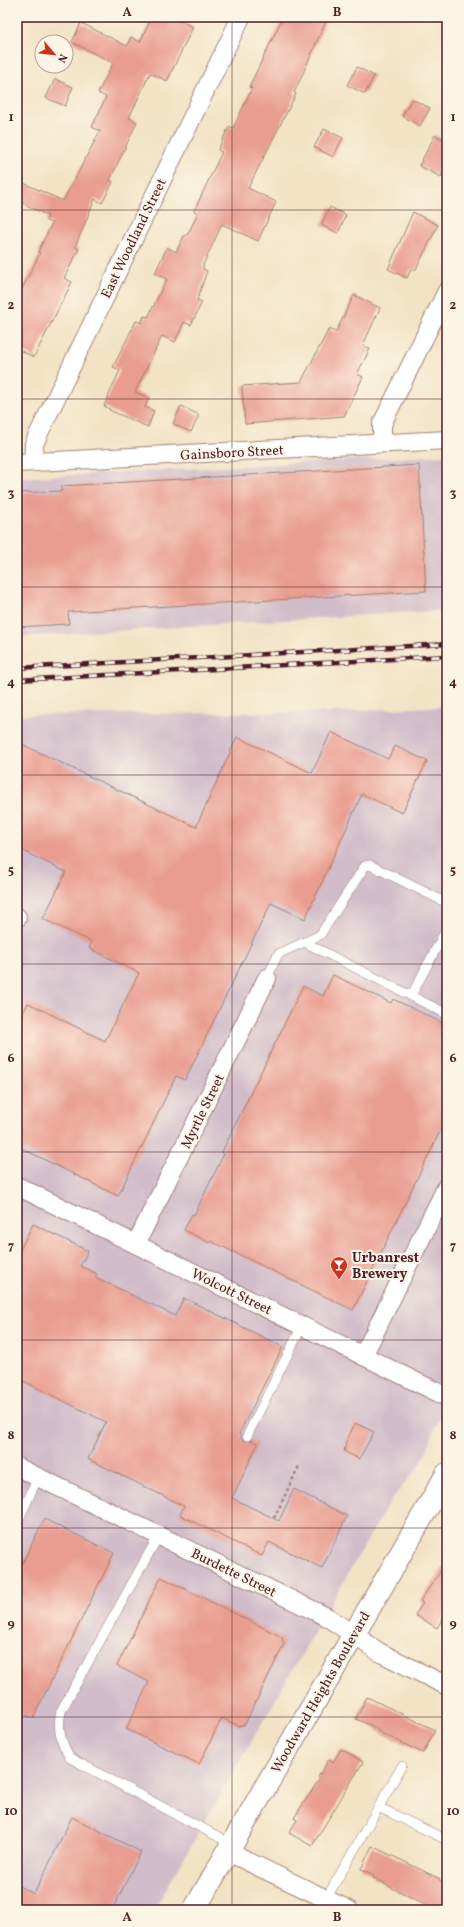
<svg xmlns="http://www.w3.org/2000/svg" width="464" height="1927" font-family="Vollkorn,serif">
	<rect width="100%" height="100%" fill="#fcf5e5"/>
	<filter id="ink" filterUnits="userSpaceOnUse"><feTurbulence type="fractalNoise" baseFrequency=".025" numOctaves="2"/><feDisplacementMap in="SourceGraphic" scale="8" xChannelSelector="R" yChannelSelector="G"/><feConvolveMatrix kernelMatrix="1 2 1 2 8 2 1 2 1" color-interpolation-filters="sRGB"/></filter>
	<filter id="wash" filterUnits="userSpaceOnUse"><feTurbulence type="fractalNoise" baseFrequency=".012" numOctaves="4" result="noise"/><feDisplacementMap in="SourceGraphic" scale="16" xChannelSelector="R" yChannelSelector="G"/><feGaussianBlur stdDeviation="0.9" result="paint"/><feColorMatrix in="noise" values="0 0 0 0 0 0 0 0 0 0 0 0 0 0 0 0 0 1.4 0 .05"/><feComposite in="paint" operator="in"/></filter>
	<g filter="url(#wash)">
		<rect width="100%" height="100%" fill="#f2e3c5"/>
		<g fill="#d1bdca">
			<polygon points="447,455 447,610 17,637 17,478"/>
			<polygon points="447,706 447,1406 434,1429 428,1449 420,1465 389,1503 154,1910 17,1910 17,715 336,712"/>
		</g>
		<g id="blocks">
			<g fill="#e99d91">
				<polygon points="152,17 173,17 193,27 167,81 150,73 129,118 137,122 110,180 113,182 102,203 95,199 75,247 79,249 64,278 72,282 34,357 17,349 17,286 22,289 40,253 38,252 52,223 46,221 48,216 17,200 17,180 63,201 100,131 92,127 106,97 98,93 113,63 72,42 81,23 127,46 131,37 140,42"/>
				<polygon points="283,17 328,17 294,93 296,94 248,188 276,202 258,241 222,224 203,265 203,269 207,271 197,300 202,302 191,325 184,322 175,342 162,336 135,392 149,398 145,407 154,411 148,427 109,410 110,409 104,406 120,370 113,367 136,321 141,323 144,316 148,317 167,279 155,273 167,247 176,252 184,236 188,234 198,213 194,211 222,152 218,150 229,126 233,128 252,88 249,87"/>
				<polygon points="357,67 374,76 365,94 347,85"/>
				<polygon points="55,79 73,87 65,106 46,98"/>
				<polygon points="412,99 430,108 420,126 402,116"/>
				<polygon points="324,129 343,138 333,157 314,147"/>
				<polygon points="435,135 447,141 447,164 441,177 419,166"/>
				<polygon points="330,207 346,215 338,233 321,225"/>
				<polygon points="413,212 438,225 415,271 411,269 407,278 388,269"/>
				<polygon points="354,295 380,308 363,345 370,349 357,374 363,377 344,416 245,424 242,386 301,382 329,329 336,332"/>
				<polygon points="181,406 199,415 191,432 173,424"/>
				<polygon points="419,465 426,591 68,612 69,624 17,627 17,493 62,491 61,486"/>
				<polygon points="331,732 388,759 395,746 427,761 402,813 362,794 305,919 271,903 185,1080 176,1076 118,1196 17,1146 17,1025 28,1003 105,1041 139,973 89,948 92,942 43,919 66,872 17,848 17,742 196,827 237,737 312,773"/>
				<polygon points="333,975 391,1003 393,999 447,1025 447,1117 353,1310 211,1241 210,1243 184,1230 192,1214 194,1215 224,1154 222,1152 303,986 323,996"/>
				<polygon points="33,1224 88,1251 80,1266 97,1274 95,1277 175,1316 184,1298 283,1347 239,1434 244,1441 251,1440 258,1444 232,1498 279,1521 294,1489 347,1516 322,1568 269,1542 262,1556 180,1515 184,1506 88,1459 106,1422 17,1378 17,1256"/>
				<polygon points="355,1423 374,1432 359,1459 344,1451 346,1445 345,1444"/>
				<polygon points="44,1519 114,1553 33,1718 17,1711 17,1575"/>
				<polygon points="447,1562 447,1611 437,1628 415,1615 423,1603 420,1601"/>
				<polygon points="161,1577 278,1635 282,1638 284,1644 245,1724 239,1726 222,1718 199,1764 126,1729 149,1682 117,1666"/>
				<polygon points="367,1697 435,1730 423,1753 377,1731 378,1729 356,1719"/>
				<polygon points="341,1749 363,1762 312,1846 289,1833 297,1820 294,1818 320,1778 318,1777 329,1759 333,1762"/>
				<polygon points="72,1817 141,1852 112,1910 17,1910 17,1885 34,1894"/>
				<polygon points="372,1846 440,1879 439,1880 447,1885 447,1910 425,1910 427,1905 384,1884 385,1883 373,1878 374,1875 361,1869"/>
			</g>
		</g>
	</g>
	<g filter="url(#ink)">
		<use href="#blocks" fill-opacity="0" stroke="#9e8178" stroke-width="1"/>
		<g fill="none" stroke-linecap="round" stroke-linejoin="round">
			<g stroke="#9e8178" stroke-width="10">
				<g id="service">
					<polyline points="304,942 447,1014"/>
					<polyline points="267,978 278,954 320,935 365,866 370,865 447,903"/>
					<polyline points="411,996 447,928"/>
					<polyline points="247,1436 302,1326"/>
					<polyline points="17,1524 38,1477"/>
					<path d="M159 1535 61 1711C57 1730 61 1742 70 1758L232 1844"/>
					<polyline points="378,1807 447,1840"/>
					<polyline points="326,1899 402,1766"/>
				</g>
			</g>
			<g stroke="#9e8178" stroke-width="20">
				<g id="minor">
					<polyline points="382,443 382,424 447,291"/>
					<polyline points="33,462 34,444 38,435 241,17"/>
					<polyline points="17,463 447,440"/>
					<polyline points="17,918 17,917"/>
					<polyline points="17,1186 447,1397"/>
					<polyline points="136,1244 267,978"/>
					<polyline points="363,1356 447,1186"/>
					<polyline points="17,1467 327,1617 379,1652 447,1686"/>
					<polyline points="228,1852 349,1910"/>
				</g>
			</g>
			<g stroke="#9e8178" stroke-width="24">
				<polyline id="tertiary" points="194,1910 447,1474"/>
			</g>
			<polyline stroke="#9e8178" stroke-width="2.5" stroke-dasharray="3 3" stroke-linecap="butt" points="274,1518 300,1464"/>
			<use href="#service" stroke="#fff" stroke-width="9"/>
			<use href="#minor" stroke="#fff" stroke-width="18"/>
			<use href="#tertiary" stroke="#fff" stroke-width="22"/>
			<g stroke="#4a1f2b" stroke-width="4.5">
				<g id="rail">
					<polyline points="17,668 447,644"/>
					<polyline points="17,680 447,656"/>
				</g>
			</g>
			<use href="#rail" stroke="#fcf5e5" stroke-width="3" stroke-dasharray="9" stroke-linecap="butt"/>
		</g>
	</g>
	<path fill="none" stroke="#4a1f2b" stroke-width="1" stroke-opacity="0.55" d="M232 17V1910M17 210H447M17 399H447M17 587H447M17 775H447M17 964H447M17 1152H447M17 1340H447M17 1528H447M17 1717H447"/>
	<defs>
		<g id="bar-pin" transform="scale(0.9)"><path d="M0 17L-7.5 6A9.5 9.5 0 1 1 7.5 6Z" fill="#c8321e" stroke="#fcf5e5"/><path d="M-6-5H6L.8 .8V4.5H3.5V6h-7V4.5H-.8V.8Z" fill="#fff"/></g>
	</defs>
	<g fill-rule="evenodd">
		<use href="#bar-pin" x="339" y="1265"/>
	</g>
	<g text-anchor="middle" stroke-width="4" stroke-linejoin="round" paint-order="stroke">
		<g font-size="14" fill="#4a1f2b" stroke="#fcf5e5">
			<text transform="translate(133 238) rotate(-64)" y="5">East Woodland Street</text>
			<text transform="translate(232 452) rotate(-3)" y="5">Gainsboro Street</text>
			<text transform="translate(202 1111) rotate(-64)" y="5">Myrtle Street</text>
			<text transform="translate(232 1291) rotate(26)" y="5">Wolcott Street</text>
			<text transform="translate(234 1572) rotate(26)" y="5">Burdette Street</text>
			<text transform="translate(320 1692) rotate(-60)" y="5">Woodward Heights Boulevard</text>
		</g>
		<g font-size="14" font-weight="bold" fill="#4a1f2b" stroke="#fcf5e5" text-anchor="start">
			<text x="352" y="1262">Urbanrest<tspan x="352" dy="16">Brewery</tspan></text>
		</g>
	</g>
	<rect width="464" height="1927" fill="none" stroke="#fcf5e5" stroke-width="44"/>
	<g transform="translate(54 54) rotate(118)"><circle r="19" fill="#fcf5e5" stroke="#b59f9b"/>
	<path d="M0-3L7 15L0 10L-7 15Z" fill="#c8321e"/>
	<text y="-6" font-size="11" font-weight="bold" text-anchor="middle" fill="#4a1f2b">N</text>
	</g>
	<rect x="22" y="22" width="420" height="1883" fill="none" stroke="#4a1f2b" stroke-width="1.5"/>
	<g font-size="13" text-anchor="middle" font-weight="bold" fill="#4a1f2b">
		<text x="127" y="16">A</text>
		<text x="337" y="16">B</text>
		<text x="11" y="121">1</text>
		<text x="453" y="121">1</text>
		<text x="11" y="309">2</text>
		<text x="453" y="309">2</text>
		<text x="11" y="497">3</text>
		<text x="453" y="497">3</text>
		<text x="11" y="686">4</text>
		<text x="453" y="686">4</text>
		<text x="11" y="874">5</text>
		<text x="453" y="874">5</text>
		<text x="11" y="1062">6</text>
		<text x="453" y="1062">6</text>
		<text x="11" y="1250">7</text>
		<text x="453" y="1250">7</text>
		<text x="11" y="1439">8</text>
		<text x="453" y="1439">8</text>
		<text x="11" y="1627">9</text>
		<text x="453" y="1627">9</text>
		<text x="11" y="1815">10</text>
		<text x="453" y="1815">10</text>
		<text x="127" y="1921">A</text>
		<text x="337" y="1921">B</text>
	</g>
</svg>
